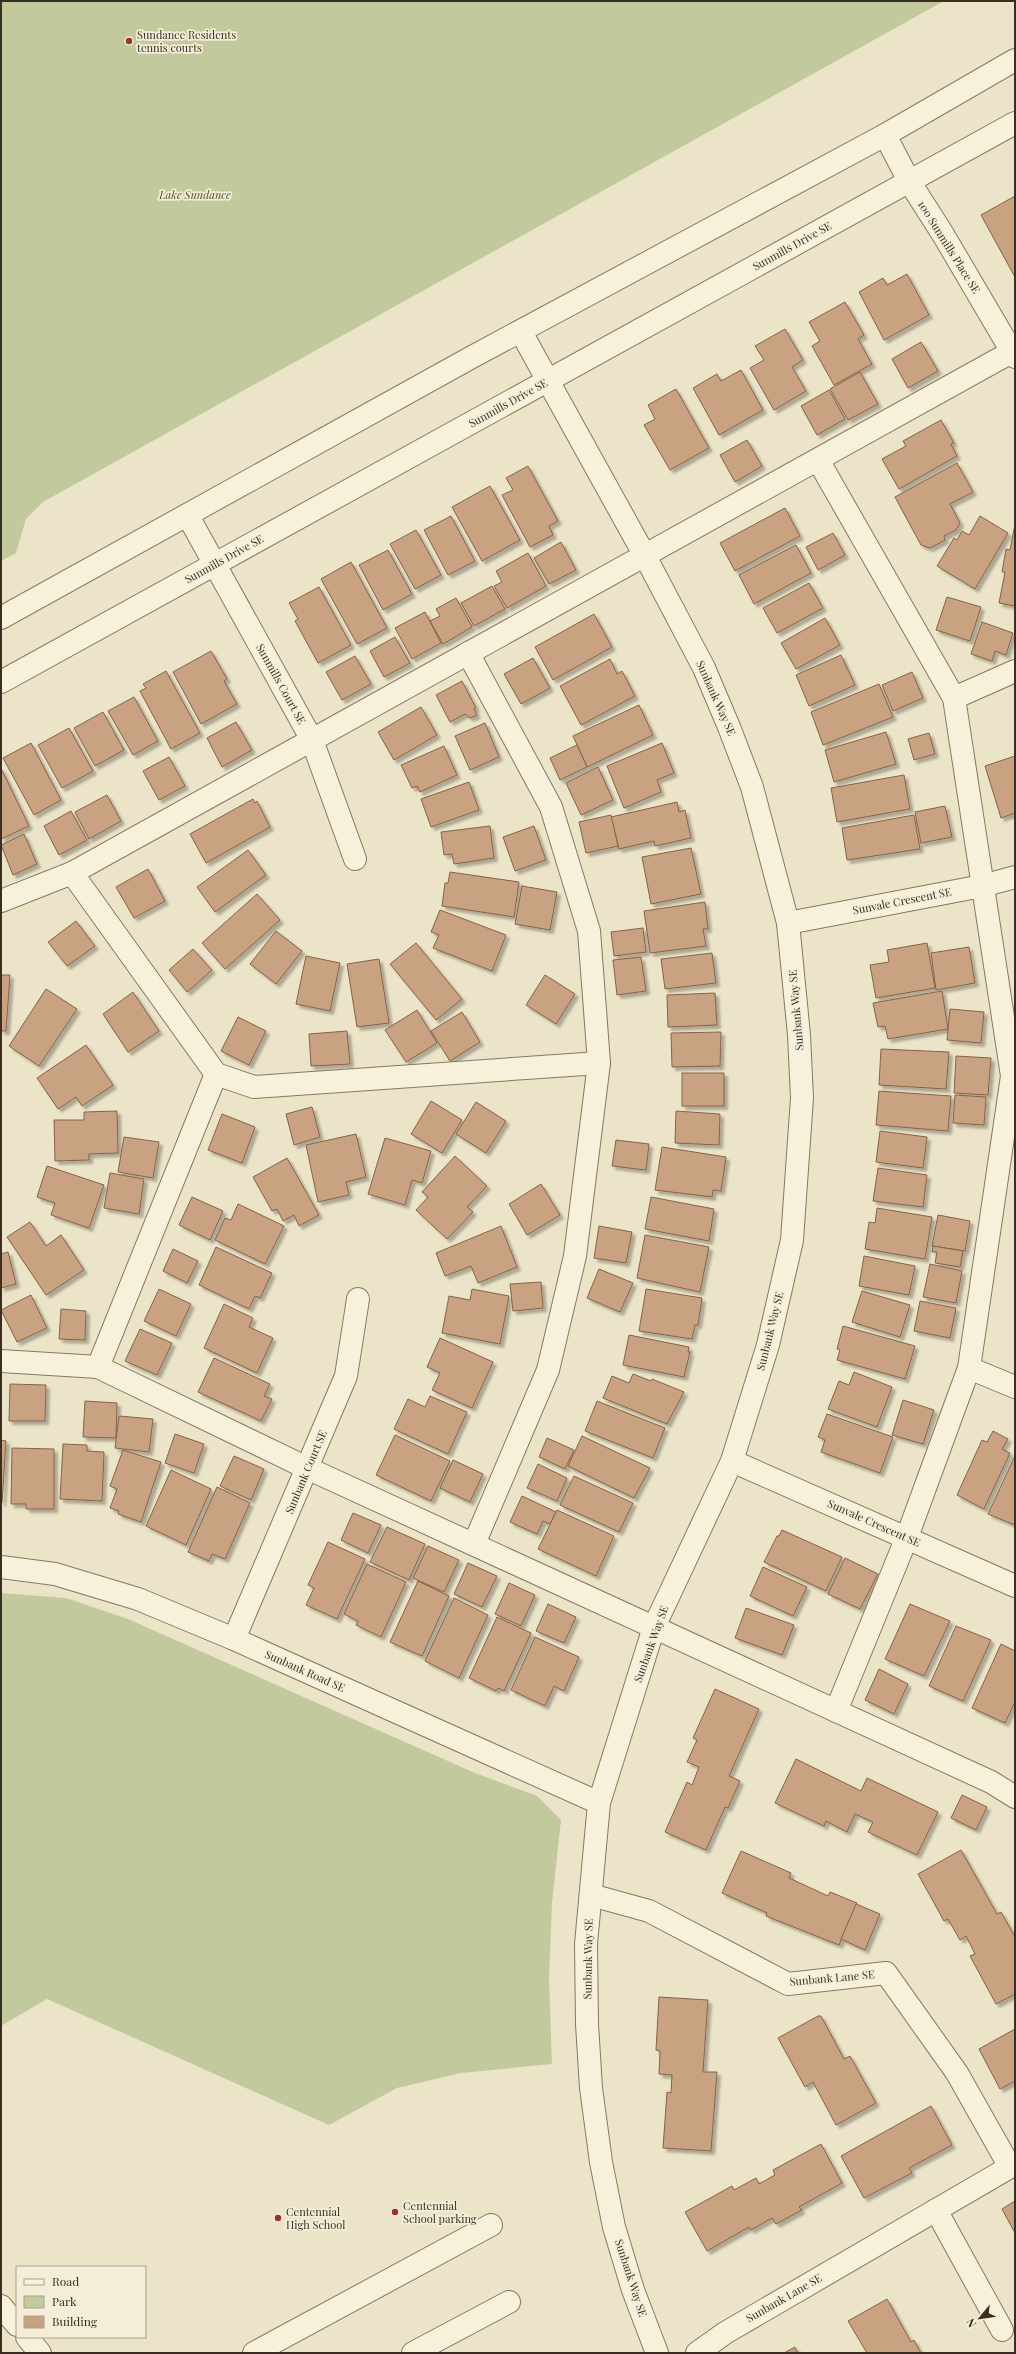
<svg xmlns="http://www.w3.org/2000/svg" width="1016" height="2354" font-family="'Playfair Display',serif">
	<defs>
		<filter id="shadow"><feDropShadow dx="3.5" dy="3.5" stdDeviation="1" flood-color="#0004"/></filter>
	</defs>
	<rect width="100%" height="100%" fill="#ece4c9"/>
	<g fill="#c2ca9d">
		<polygon points="1,1 944,1 43,502 26,519 16,553 1,561"/>
		<polygon points="1,1593 66,1598 128,1619 475,1773 537,1796 561,1820 552,1903 549,1978 552,2064 461,2073 397,2088 329,2125 47,1999 1,2026"/>
	</g>
	<g fill="#c8a281" stroke="#856246" filter="url(#shadow)">
		<polygon points="1015,196 1015,277 981,215"/>
		<polygon points="907,274 929,315 884,340 859,292 883,278 887,285"/>
		<polygon points="845,302 864,335 858,339 872,364 834,385 812,346 820,341 809,322"/>
		<polygon points="785,329 803,360 792,367 806,391 774,410 750,368 764,360 755,346"/>
		<polygon points="921,342 938,371 908,388 892,359"/>
		<polygon points="741,370 763,410 719,435 693,388 717,374 721,381"/>
		<polygon points="860,372 878,404 848,420 830,389"/>
		<polygon points="676,389 709,448 670,470 644,425 655,419 648,405"/>
		<polygon points="829,390 845,419 817,435 801,406"/>
		<polygon points="941,420 954,443 951,444 957,456 899,489 882,459 906,446 903,441"/>
		<polygon points="747,440 762,466 735,482 720,455"/>
		<polygon points="957,463 973,492 950,504 960,523 956,530 944,536 945,540 930,548 921,545 895,497"/>
		<polygon points="528,466 558,521 549,526 553,535 530,547 502,495 513,490 506,478"/>
		<polygon points="490,486 520,540 482,561 452,507"/>
		<polygon points="785,508 800,536 735,571 720,543"/>
		<polygon points="451,516 475,561 448,575 424,530"/>
		<polygon points="980,516 1008,533 975,589 937,566 954,538 957,540 962,531 969,535"/>
		<polygon points="1015,524 1015,606 999,603 1005,572 1002,572 1006,549 1010,550"/>
		<polygon points="416,530 441,575 415,589 390,544"/>
		<polygon points="833,533 845,555 818,570 806,547"/>
		<polygon points="561,542 576,570 549,584 534,558"/>
		<polygon points="796,545 811,573 754,604 739,575"/>
		<polygon points="388,550 412,594 383,610 359,565"/>
		<polygon points="528,553 546,586 507,608 494,586 502,582 496,571"/>
		<polygon points="351,562 387,628 357,644 321,579"/>
		<polygon points="809,583 823,608 777,633 763,608"/>
		<polygon points="492,586 505,609 474,626 461,603"/>
		<polygon points="319,587 351,645 318,663 295,621 298,619 289,603"/>
		<polygon points="947,597 981,607 970,641 936,630"/>
		<polygon points="456,598 472,627 443,644 430,621 440,616 436,609"/>
		<polygon points="425,612 441,643 412,659 395,628"/>
		<polygon points="594,614 612,647 553,680 535,647"/>
		<polygon points="825,618 840,645 796,669 781,643"/>
		<polygon points="982,622 1013,633 1006,655 995,651 992,661 971,654"/>
		<polygon points="395,637 410,663 384,677 370,651"/>
		<polygon points="211,651 227,679 224,681 237,704 201,724 173,672"/>
		<polygon points="841,655 855,685 809,706 796,675"/>
		<polygon points="355,656 371,684 342,700 326,672"/>
		<polygon points="533,658 550,688 521,704 504,674"/>
		<polygon points="610,659 617,674 622,671 635,696 581,725 560,686"/>
		<polygon points="166,671 200,733 171,749 140,691 146,688 143,684"/>
		<polygon points="912,672 923,698 893,711 882,685"/>
		<polygon points="462,681 476,708 474,709 477,715 470,718 465,714 450,722 436,695"/>
		<polygon points="879,684 893,717 823,745 811,712"/>
		<polygon points="134,697 158,741 133,755 108,711"/>
		<polygon points="639,705 653,735 587,767 573,736"/>
		<polygon points="421,707 437,735 394,760 378,732"/>
		<polygon points="103,712 124,750 95,766 74,728"/>
		<polygon points="236,722 252,750 222,767 207,738"/>
		<polygon points="485,723 499,757 470,770 455,736"/>
		<polygon points="69,728 93,771 62,788 38,745"/>
		<polygon points="886,732 896,764 834,782 825,750"/>
		<polygon points="929,733 935,754 914,760 908,739"/>
		<polygon points="31,743 61,800 34,815 3,758"/>
		<polygon points="662,743 674,773 657,780 661,792 624,808 607,766"/>
		<polygon points="577,745 587,767 560,780 550,758"/>
		<polygon points="444,746 457,775 420,792 417,786 412,788 401,765"/>
		<polygon points="1015,756 1015,813 1001,818 985,766"/>
		<polygon points="169,757 185,786 159,800 143,771"/>
		<polygon points="598,767 613,800 581,815 566,783"/>
		<polygon points="1,768 29,826 1,839"/>
		<polygon points="904,775 910,809 837,822 831,788"/>
		<polygon points="469,782 479,810 431,827 421,799"/>
		<polygon points="107,795 121,821 89,839 75,812"/>
		<polygon points="253,799 255,803 257,801 270,827 206,863 190,834"/>
		<polygon points="677,802 679,812 685,810 691,838 655,846 654,841 619,849 611,817"/>
		<polygon points="945,806 952,837 921,843 915,812"/>
		<polygon points="71,811 87,840 59,855 44,826"/>
		<polygon points="611,815 618,846 586,853 579,822"/>
		<polygon points="914,815 920,849 847,860 842,828"/>
		<polygon points="490,826 494,858 454,864 452,854 444,855 441,832"/>
		<polygon points="534,826 546,860 515,871 503,837"/>
		<polygon points="24,834 37,864 13,875 1,845"/>
		<polygon points="691,848 701,894 651,904 642,857"/>
		<polygon points="248,850 266,875 215,912 197,887"/>
		<polygon points="148,869 165,901 134,918 116,887"/>
		<polygon points="450,872 519,882 514,917 442,906 445,883 448,883"/>
		<polygon points="522,886 557,892 550,930 515,924"/>
		<polygon points="257,894 280,920 225,969 202,943"/>
		<polygon points="705,902 708,929 703,929 706,946 650,953 644,911"/>
		<polygon points="440,910 506,935 492,971 433,948 439,935 431,932"/>
		<polygon points="76,921 95,946 67,966 48,942"/>
		<polygon points="643,928 646,952 614,956 611,932"/>
		<polygon points="276,931 302,951 276,984 250,964"/>
		<polygon points="416,943 462,999 436,1020 390,964"/>
		<polygon points="927,943 935,988 876,998 870,965 889,962 887,950"/>
		<polygon points="969,947 975,983 936,990 931,953"/>
		<polygon points="193,949 212,970 187,992 169,970"/>
		<polygon points="712,953 716,983 665,989 661,959"/>
		<polygon points="306,956 340,963 330,1011 296,1004"/>
		<polygon points="641,957 646,991 617,995 613,960"/>
		<polygon points="379,959 389,1023 357,1027 347,964"/>
		<polygon points="1,975 10,975 6,1031 1,1031"/>
		<polygon points="545,975 575,994 556,1024 526,1005"/>
		<polygon points="46,989 77,1009 39,1066 9,1046"/>
		<polygon points="942,991 948,1029 888,1039 885,1026 878,1027 873,1003"/>
		<polygon points="133,992 159,1031 128,1052 103,1014"/>
		<polygon points="715,993 717,1025 668,1027 667,995"/>
		<polygon points="950,1009 984,1012 981,1043 947,1040"/>
		<polygon points="417,1010 437,1043 406,1062 385,1030"/>
		<polygon points="462,1012 480,1042 450,1061 431,1031"/>
		<polygon points="238,1017 266,1031 249,1065 221,1051"/>
		<polygon points="347,1031 350,1064 311,1066 309,1034"/>
		<polygon points="721,1032 720,1066 672,1067 671,1033"/>
		<polygon points="86,1045 113,1085 82,1106 76,1097 58,1109 37,1078"/>
		<polygon points="881,1049 949,1052 946,1089 879,1085"/>
		<polygon points="956,1056 991,1058 988,1095 954,1093"/>
		<rect x="682" y="1073" width="42" height="33"/>
		<polygon points="879,1091 951,1096 948,1131 876,1125"/>
		<polygon points="955,1095 986,1097 984,1125 953,1123"/>
		<polygon points="431,1101 462,1120 442,1153 411,1134"/>
		<polygon points="476,1102 506,1121 486,1153 456,1134"/>
		<polygon points="312,1107 320,1137 294,1145 286,1114"/>
		<polygon points="117,1111 118,1153 89,1154 89,1160 55,1161 54,1120 84,1120 84,1112"/>
		<polygon points="676,1111 720,1114 719,1145 675,1143"/>
		<polygon points="222,1114 255,1127 242,1163 208,1150"/>
		<polygon points="880,1131 927,1137 923,1168 876,1162"/>
		<polygon points="356,1134 366,1177 346,1182 349,1195 318,1202 306,1145"/>
		<polygon points="124,1137 159,1142 153,1178 118,1172"/>
		<polygon points="385,1138 431,1151 422,1183 412,1180 405,1205 368,1194"/>
		<polygon points="616,1140 649,1144 646,1170 612,1166"/>
		<polygon points="662,1147 726,1157 721,1191 713,1190 712,1197 655,1190"/>
		<polygon points="455,1156 487,1186 467,1207 473,1212 447,1239 416,1210 428,1197 422,1192"/>
		<polygon points="287,1158 319,1215 299,1226 294,1215 283,1221 277,1209 272,1211 253,1177"/>
		<polygon points="47,1166 104,1185 89,1228 51,1215 55,1203 37,1197"/>
		<polygon points="878,1168 927,1175 923,1207 873,1201"/>
		<polygon points="110,1173 144,1179 139,1214 104,1208"/>
		<polygon points="541,1184 560,1215 527,1235 509,1204"/>
		<polygon points="192,1197 223,1211 210,1240 179,1225"/>
		<polygon points="651,1197 714,1209 709,1241 645,1229"/>
		<polygon points="238,1204 284,1226 265,1264 215,1240 225,1218 231,1220"/>
		<polygon points="877,1208 932,1217 925,1259 865,1249 869,1222 875,1223"/>
		<polygon points="938,1215 970,1221 965,1251 932,1246"/>
		<polygon points="30,1222 46,1246 61,1235 84,1270 46,1295 7,1237"/>
		<polygon points="501,1226 517,1267 478,1283 471,1266 445,1276 436,1253"/>
		<polygon points="599,1226 632,1232 626,1263 594,1258"/>
		<polygon points="645,1235 709,1247 700,1292 637,1278"/>
		<polygon points="933,1246 963,1251 960,1267 935,1263 937,1252 932,1252"/>
		<polygon points="216,1247 272,1273 260,1298 255,1296 249,1309 199,1285"/>
		<polygon points="173,1249 198,1261 187,1283 163,1271"/>
		<polygon points="8,1252 16,1284 1,1288 1,1254"/>
		<polygon points="864,1256 915,1266 909,1295 859,1286"/>
		<polygon points="930,1264 962,1271 956,1303 923,1297"/>
		<polygon points="599,1269 633,1283 620,1312 587,1298"/>
		<polygon points="541,1282 543,1308 513,1311 510,1284"/>
		<polygon points="159,1289 191,1304 176,1336 144,1321"/>
		<polygon points="472,1289 509,1296 500,1344 442,1333 449,1296 470,1300"/>
		<polygon points="646,1289 702,1298 698,1325 695,1325 692,1339 639,1331"/>
		<polygon points="862,1291 910,1305 900,1337 852,1322"/>
		<polygon points="31,1295 47,1328 17,1342 1,1310"/>
		<polygon points="920,1301 956,1308 950,1338 914,1331"/>
		<polygon points="224,1304 253,1318 249,1327 273,1338 257,1373 204,1348"/>
		<polygon points="61,1309 86,1311 85,1340 59,1339"/>
		<polygon points="843,1326 915,1346 905,1379 837,1360 840,1350 837,1349"/>
		<polygon points="140,1329 172,1343 157,1375 125,1361"/>
		<polygon points="629,1335 689,1347 688,1352 690,1352 684,1377 623,1365"/>
		<polygon points="440,1338 493,1362 472,1408 432,1390 440,1373 427,1367"/>
		<polygon points="214,1358 270,1384 264,1396 272,1399 261,1421 198,1392"/>
		<polygon points="854,1372 892,1387 877,1427 828,1409 839,1381 849,1385"/>
		<polygon points="633,1374 651,1381 652,1379 684,1392 667,1424 603,1398 612,1376 629,1383"/>
		<polygon points="10,1384 46,1385 45,1421 9,1421"/>
		<polygon points="430,1396 467,1412 448,1454 394,1429 408,1399 425,1407"/>
		<polygon points="903,1400 934,1410 923,1444 892,1435"/>
		<polygon points="85,1401 117,1403 116,1438 83,1437"/>
		<polygon points="597,1401 665,1428 653,1458 585,1431"/>
		<polygon points="827,1414 893,1437 880,1473 821,1452 825,1440 818,1437"/>
		<polygon points="119,1416 153,1419 149,1452 115,1448"/>
		<polygon points="993,1431 1008,1439 1002,1449 1010,1453 984,1509 957,1495 982,1440 987,1442"/>
		<polygon points="175,1434 204,1444 194,1473 165,1463"/>
		<polygon points="395,1435 450,1461 431,1501 376,1475"/>
		<polygon points="582,1436 650,1468 634,1498 568,1466"/>
		<polygon points="547,1438 574,1450 565,1469 539,1457"/>
		<polygon points="1,1440 6,1441 2,1503 1,1502"/>
		<polygon points="63,1444 87,1445 87,1451 104,1452 102,1501 60,1499"/>
		<polygon points="12,1448 54,1449 54,1509 26,1509 26,1504 11,1504"/>
		<polygon points="123,1450 161,1462 141,1522 118,1514 119,1511 110,1508 117,1489 110,1486"/>
		<polygon points="234,1456 264,1469 251,1500 220,1486"/>
		<polygon points="1015,1456 1015,1525 988,1514"/>
		<polygon points="453,1460 483,1474 470,1502 440,1488"/>
		<polygon points="538,1464 567,1478 557,1501 527,1488"/>
		<polygon points="171,1470 211,1489 186,1545 146,1526"/>
		<polygon points="574,1476 633,1503 619,1532 560,1505"/>
		<polygon points="217,1487 250,1503 225,1559 212,1554 209,1561 188,1552"/>
		<polygon points="522,1496 556,1512 550,1524 543,1521 537,1534 510,1522"/>
		<polygon points="557,1510 614,1536 596,1576 538,1549"/>
		<polygon points="353,1513 381,1525 368,1553 341,1540"/>
		<polygon points="387,1527 425,1544 409,1580 370,1562"/>
		<polygon points="782,1530 842,1557 826,1591 764,1562 777,1536 779,1536"/>
		<polygon points="328,1542 365,1559 337,1619 306,1605 314,1588 308,1585"/>
		<polygon points="428,1546 459,1560 444,1592 413,1578"/>
		<polygon points="845,1558 878,1574 860,1609 828,1594"/>
		<polygon points="468,1563 497,1576 482,1607 454,1594"/>
		<polygon points="367,1564 406,1582 381,1637 356,1625 358,1621 344,1614"/>
		<polygon points="763,1567 807,1587 793,1616 750,1596"/>
		<polygon points="418,1581 449,1596 422,1656 390,1642"/>
		<polygon points="509,1583 535,1595 521,1626 495,1614"/>
		<polygon points="454,1598 488,1615 459,1678 425,1661"/>
		<polygon points="548,1604 576,1617 564,1643 536,1631"/>
		<polygon points="910,1604 950,1621 924,1676 885,1659"/>
		<polygon points="746,1608 794,1625 782,1655 735,1638"/>
		<polygon points="497,1617 531,1633 504,1691 498,1688 496,1691 469,1678"/>
		<polygon points="956,1626 991,1640 963,1701 929,1686"/>
		<polygon points="535,1637 579,1657 564,1691 554,1686 545,1706 511,1690"/>
		<polygon points="1001,1644 1015,1651 1015,1702 1005,1723 972,1708"/>
		<polygon points="879,1669 908,1684 894,1714 865,1700"/>
		<polygon points="715,1689 759,1709 729,1776 740,1781 728,1808 725,1807 706,1850 665,1832 687,1782 692,1785 699,1767 687,1762 697,1740 693,1738"/>
		<polygon points="796,1759 861,1791 867,1778 938,1812 917,1855 868,1832 873,1822 855,1814 847,1832 826,1821 824,1826 775,1803"/>
		<polygon points="962,1795 987,1807 976,1830 951,1818"/>
		<polygon points="961,1850 997,1914 1001,1912 1015,1937 1015,1994 996,2004 970,1956 975,1954 966,1936 960,1940 948,1919 944,1921 918,1874"/>
		<polygon points="741,1851 791,1873 789,1878 828,1896 830,1892 857,1903 839,1945 766,1916 767,1913 722,1893"/>
		<polygon points="856,1904 880,1914 865,1950 841,1939"/>
		<polygon points="659,1997 708,2000 703,2072 717,2072 711,2151 663,2148 667,2092 671,2093 672,2075 659,2074 660,2051 656,2050"/>
		<polygon points="818,2016 821,2016 844,2059 850,2056 876,2103 836,2125 813,2082 805,2087 778,2038"/>
		<polygon points="1015,2029 1015,2081 1000,2089 979,2049"/>
		<polygon points="931,2106 952,2145 909,2168 912,2173 864,2198 841,2156"/>
		<polygon points="821,2144 842,2183 799,2207 802,2210 776,2224 772,2218 751,2230 749,2227 707,2251 685,2212 732,2186 734,2190 756,2178 759,2184 775,2175 773,2170"/>
		<polygon points="1015,2201 1015,2233 1002,2209"/>
		<polygon points="887,2299 911,2342 914,2340 921,2353 867,2353 848,2321"/>
		<polygon points="795,2347 798,2353 784,2353"/>
	</g>
	<g fill="none" stroke-linecap="round" stroke-linejoin="round">
		<g stroke="#88775f" stroke-width="24">
			<g id="minor">
				<polyline points="885,135 909,181 944,236 1015,357"/>
				<polyline points="521,332 645,556 704,668 729,727 752,787 788,923 799,1035 802,1098 792,1240 768,1345 732,1461 654,1627 599,1803 586,1944 587,2024 591,2088 601,2162 614,2227 633,2290 657,2353"/>
				<polyline points="818,460 954,698 1012,1076 969,1368 907,1537 836,1711"/>
				<polyline points="188,516 312,740 355,859"/>
				<polyline points="1,618 472,357 885,135 1015,60"/>
				<polyline points="468,653 551,807 589,931 599,1063 575,1256 548,1370 474,1544"/>
				<polyline points="1,682 1015,123"/>
				<polyline points="954,698 1015,671"/>
				<polyline points="72,873 216,1074 254,1087 599,1063"/>
				<polyline points="1,901 72,873 1015,350"/>
				<polyline points="788,923 982,886 1015,877"/>
				<polyline points="1,1361 98,1367 307,1468 991,1782 1015,1797"/>
				<polyline points="98,1367 216,1074"/>
				<polyline points="969,1368 1015,1387"/>
				<polyline points="732,1461 1015,1586"/>
				<polyline points="1,1567 55,1574 138,1599 234,1639 599,1803"/>
				<polyline points="234,1639 346,1376 358,1299"/>
				<polyline points="591,1895 649,1911 788,1984 886,1973 957,2073 1010,2167 725,2333 697,2353"/>
				<polyline points="936,2210 1002,2330"/>
				<polyline points="1,2306 17,2325"/>
				<polyline points="27,2337 40,2353"/>
				<polyline points="254,2353 491,2225"/>
				<polyline points="413,2353 509,2302"/>
			</g>
		</g>
		<use href="#minor" stroke="#f7f1dc" stroke-width="22"/>
	</g>
	<g fill="#933632" stroke="#f4edd8" stroke-width="1.5">
		<circle cx="129" cy="41" r="4"/>
		<circle cx="395" cy="2212" r="4"/>
		<circle cx="278" cy="2218" r="4"/>
	</g>
	<g text-anchor="middle" stroke-width="3.5" stroke-linejoin="round" paint-order="stroke">
		<g font-size="11" fill="#392e21" stroke="#f4edd8" text-anchor="start">
			<text x="137" y="39">Sundance Residents<tspan x="137" dy="13">tennis courts</tspan></text>
			<text x="403" y="2210">Centennial<tspan x="403" dy="13">School parking</tspan></text>
			<text x="286" y="2216">Centennial<tspan x="286" dy="13">High School</tspan></text>
		</g>
		<g font-size="11" font-style="italic" fill="#475429" stroke="#f4edd8">
			<text x="195" y="199">Lake Sundance</text>
		</g>
		<g font-size="11" fill="#392e21" stroke="#f4edd8">
			<text transform="translate(792 246) rotate(-29)" y="4">Sunmills Drive SE</text>
			<text transform="translate(949 247) rotate(58)" y="4">100 Sunmills Place SE</text>
			<text transform="translate(508 403) rotate(-29)" y="4">Sunmills Drive SE</text>
			<text transform="translate(224 559) rotate(-29)" y="4">Sunmills Drive SE</text>
			<text transform="translate(281 684) rotate(61)" y="4">Sunmills Court SE</text>
			<text transform="translate(716 698) rotate(66)" y="4">Sunbank Way SE</text>
			<text transform="translate(902 901) rotate(-11)" y="4">Sunvale Crescent SE</text>
			<text transform="translate(796 1010) rotate(-95)" y="4">Sunbank Way SE</text>
			<text transform="translate(770 1331) rotate(-76)" y="4">Sunbank Way SE</text>
			<text transform="translate(306 1472) rotate(-67)" y="4">Sunbank Court SE</text>
			<text transform="translate(874 1523) rotate(24)" y="4">Sunvale Crescent SE</text>
			<text transform="translate(651 1644) rotate(-70)" y="4">Sunbank Way SE</text>
			<text transform="translate(305 1671) rotate(24)" y="4">Sunbank Road SE</text>
			<text transform="translate(588 1959) rotate(-89)" y="4">Sunbank Way SE</text>
			<text transform="translate(832 1978) rotate(-5)" y="4">Sunbank Lane SE</text>
			<text transform="translate(631 2278) rotate(72)" y="4">Sunbank Way SE</text>
			<text transform="translate(784 2298) rotate(-30)" y="4">Sunbank Lane SE</text>
		</g>
	</g>
	<rect width="1016" height="2354" fill="none" stroke="#392e21" stroke-width="4"/>
	<rect x="16" y="2266" width="130" height="72" fill="#f4edd8" stroke="#a9a18f"/>
	<rect x="24" y="2279" width="20" height="6" fill="#f7f1dc" stroke="#a9a18f"/>
	<text x="52" y="2286" font-size="12" fill="#392e21">Road</text>
	<rect x="24" y="2296" width="20" height="12" fill="#c2ca9d" stroke="#a9a18f"/>
	<text x="52" y="2306" font-size="12" fill="#392e21">Park</text>
	<rect x="24" y="2316" width="20" height="12" fill="#c8a281" stroke="#a9a18f"/>
	<text x="52" y="2326" font-size="12" fill="#392e21">Building</text>
	<g transform="translate(980 2318) rotate(241)" stroke="#f4edd8" stroke-width="3" paint-order="stroke">
	<path d="M0-3L7 15L0 10L-7 15Z" fill="#392e21"/>
	<text y="-6" font-size="11" font-weight="bold" text-anchor="middle" fill="#392e21">N</text>
	</g>
</svg>
